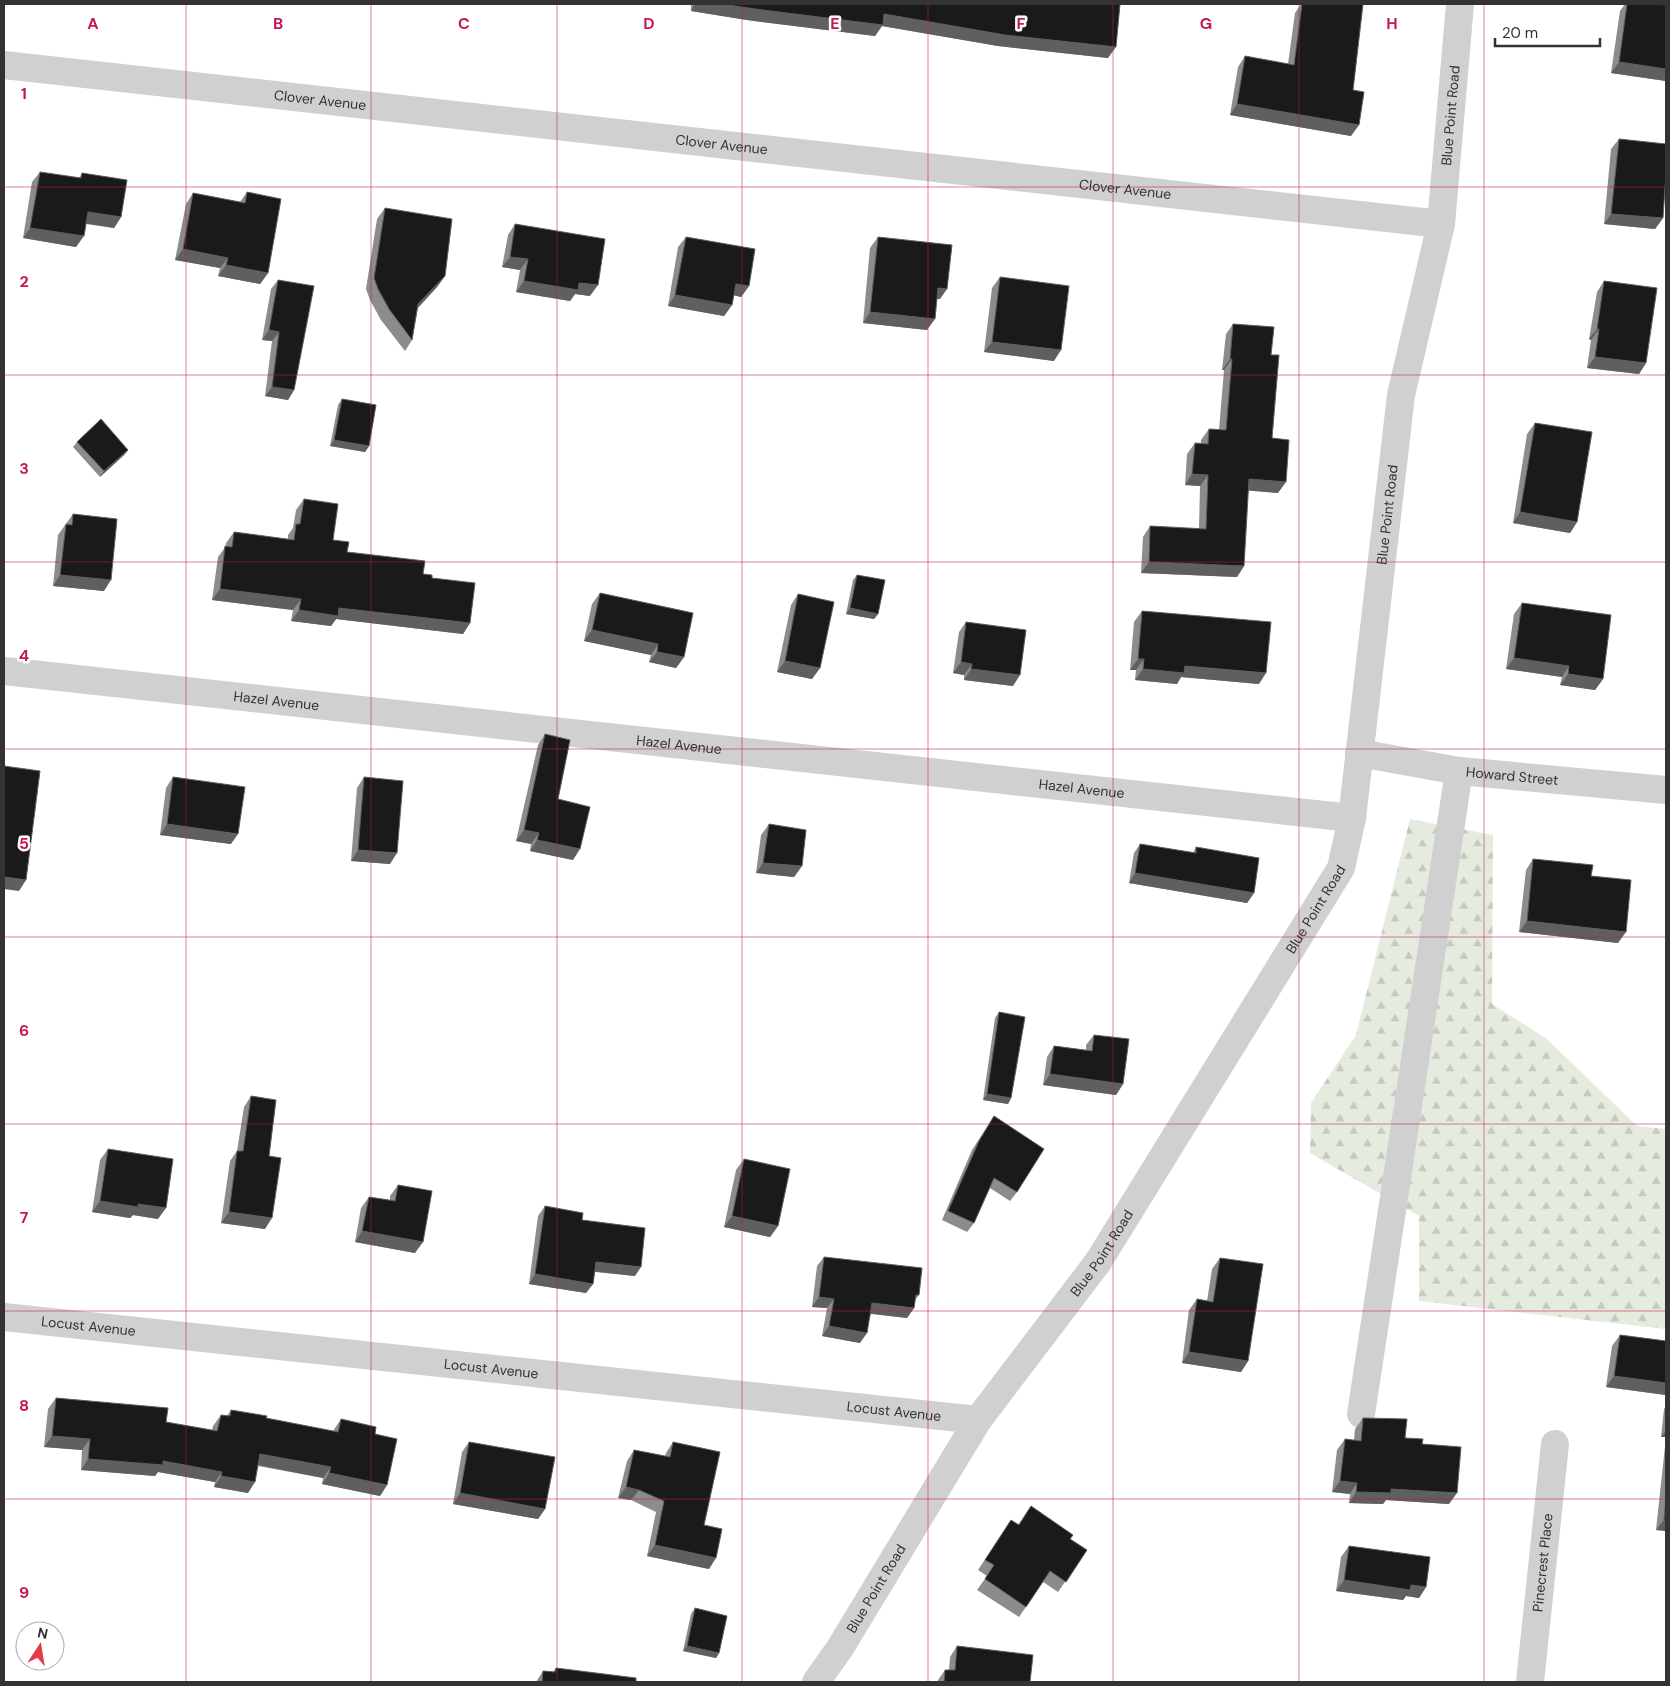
<svg xmlns="http://www.w3.org/2000/svg" width="1670" height="1686" font-family="'DM Sans',sans-serif">
	<defs>
		<pattern id="forest-firs" width="22" height="20" patternUnits="userSpaceOnUse" patternTransform="scale(1.25)"><rect width="22" height="20" fill="#e5ebdf"/><path d="M5 1l3.5 6h-7zM16 11l3.5 6h-7z" fill="#c5cac0"/></pattern>
	</defs>
	<rect width="100%" height="100%" fill="#fff"/>
	<polygon fill="url(#forest-firs)" points="1410,819 1493,835 1492,1004 1547,1039 1637,1126 1666,1129 1666,1329 1419,1301 1419,1216 1310,1153 1311,1103 1356,1035"/>
	<g fill="none" stroke-linecap="round" stroke-linejoin="round">
		<g stroke="#d0d0d0" stroke-width="28">
			<path id="s1" d="M4 65 1441 224"/>
			<path id="s2" d="M4 671 1352 818"/>
			<path id="s3" d="M1359 753 1459 771 1666 790"/>
			<path id="s4" d="M4 1317 978 1420"/>
			<polyline points="1361,1414 1459,771"/>
			<path id="s5" d="M816 1682 840 1648 978 1420 1098 1262 1341 868 1352 818 1401 395 1441 224 1460 4"/>
			<path id="s6" d="M1530 1682 1555 1444"/>
		</g>
	</g>
	<g fill="#8c8c8c">
		<polygon points="684,4 1120,4 1108,58 998,46 882,26 875,36 747,20 691,11 691,5"/>
		<polygon points="1301,4 1363,4 1353,90 1351,136 1230,115 1238,67 1245,56 1288,64 1295,13"/>
		<polygon points="1625,4 1655,4 1666,81 1611,73 1620,11"/>
		<polygon points="1619,139 1663,218 1655,229 1604,224 1611,149"/>
		<polygon points="40,172 79,178 82,173 121,217 114,228 86,223 76,247 23,238 32,182"/>
		<polygon points="247,192 268,273 260,284 218,276 220,268 175,260 186,204 193,193 240,202"/>
		<polygon points="385,208 445,276 437,287 418,308 412,340 405,351 381,320 370,300 366,289 377,219"/>
		<polygon points="515,224 590,296 575,294 570,301 516,292 520,270 502,267 508,235"/>
		<polygon points="686,237 749,286 741,297 734,295 732,305 724,316 668,306 678,247"/>
		<polygon points="878,237 940,299 937,299 927,330 863,323 870,248"/>
		<polygon points="1000,277 1054,361 984,352 992,288"/>
		<polygon points="278,280 294,390 288,400 265,396 272,341 262,340 271,289"/>
		<polygon points="1604,281 1646,363 1639,374 1587,368 1591,340 1589,339 1597,292"/>
		<polygon points="1233,324 1271,355 1272,438 1278,493 1248,490 1244,566 1237,577 1141,573 1143,537 1150,526 1199,529 1200,486 1185,485 1187,454 1195,443 1201,443 1201,440 1209,429 1219,430 1224,370 1222,370 1226,334"/>
		<polygon points="342,399 369,446 365,452 330,446 338,405"/>
		<polygon points="1535,423 1577,522 1570,533 1513,523 1527,434"/>
		<polygon points="77,442 128,450 124,455 100,477 73,447"/>
		<polygon points="304,499 333,540 347,552 423,574 432,578 470,623 463,634 336,619 331,626 291,621 293,610 212,600 218,557 226,546 226,543 234,532 288,539 288,535 293,528 296,510"/>
		<polygon points="73,514 104,591 53,586 58,535"/>
		<polygon points="857,575 878,614 874,619 846,614 853,580"/>
		<polygon points="600,593 684,657 676,668 649,662 651,655 584,641 592,604"/>
		<polygon points="798,594 820,668 812,679 777,672 791,605"/>
		<polygon points="1522,603 1603,679 1595,690 1560,685 1562,677 1506,669 1514,614"/>
		<polygon points="1142,611 1259,684 1181,677 1177,684 1135,680 1136,670 1130,670 1134,622"/>
		<polygon points="966,622 1013,686 964,680 964,675 953,673 959,632"/>
		<polygon points="545,734 558,799 573,860 530,851 531,844 516,841 538,745"/>
		<polygon points="173,777 231,844 160,835 166,788"/>
		<polygon points="364,777 390,864 351,861 357,788"/>
		<polygon points="769,824 802,866 794,877 756,873 761,835"/>
		<polygon points="1140,844 1193,853 1196,847 1254,893 1247,903 1129,883 1134,853"/>
		<polygon points="1533,859 1591,876 1618,943 1519,932 1526,870"/>
		<polygon points="999,1012 1011,1098 1008,1104 983,1100 995,1018"/>
		<polygon points="1094,1035 1123,1084 1116,1095 1043,1085 1047,1057 1054,1046 1086,1050 1086,1045"/>
		<polygon points="251,1096 269,1156 265,1229 221,1223 230,1161 237,1151 244,1107"/>
		<polygon points="994,1116 1017,1192 1010,1201 990,1188 974,1223 967,1232 942,1220 972,1150"/>
		<polygon points="108,1149 158,1219 133,1215 130,1218 92,1212 100,1160"/>
		<polygon points="744,1159 778,1226 770,1237 724,1227 736,1170"/>
		<polygon points="398,1185 415,1253 355,1242 361,1208 369,1197 390,1200 390,1196"/>
		<polygon points="545,1206 582,1220 635,1276 595,1272 593,1284 586,1293 529,1284 538,1216"/>
		<polygon points="824,1257 919,1295 915,1300 914,1308 907,1318 871,1314 860,1343 822,1336 827,1308 812,1307 817,1266"/>
		<polygon points="1220,1258 1248,1361 1241,1372 1182,1363 1189,1310 1197,1299 1207,1301 1212,1269"/>
		<polygon points="1620,1335 1666,1341 1666,1395 1606,1387 1612,1346"/>
		<polygon points="56,1398 166,1422 212,1430 213,1426 221,1415 227,1416 231,1410 266,1418 333,1431 341,1419 375,1434 387,1485 380,1496 322,1484 323,1478 258,1466 248,1493 214,1487 215,1482 158,1472 155,1476 81,1470 82,1450 44,1447 48,1409"/>
		<polygon points="1666,1406 1666,1531 1656,1530 1666,1437 1661,1437 1664,1409"/>
		<polygon points="1363,1418 1405,1438 1422,1444 1449,1504 1386,1500 1383,1504 1349,1503 1350,1494 1332,1492 1337,1450 1345,1439 1354,1440 1355,1429"/>
		<polygon points="469,1442 545,1509 538,1519 453,1504 462,1452"/>
		<polygon points="673,1442 704,1525 709,1569 647,1556 656,1512 631,1500 618,1498 627,1461 634,1450 665,1456 666,1453"/>
		<polygon points="1031,1506 1070,1539 1087,1550 1058,1592 1043,1582 1019,1617 977,1590 987,1576 978,1570 1004,1531 1018,1525"/>
		<polygon points="1349,1546 1426,1587 1419,1598 1406,1596 1403,1600 1336,1591 1341,1557"/>
		<polygon points="695,1608 719,1653 716,1658 683,1651 691,1614"/>
		<polygon points="957,1646 1030,1682 937,1682 938,1680 945,1670 949,1670 950,1657"/>
		<polygon points="556,1668 636,1682 536,1682 543,1671 553,1672"/>
	</g>
	<g fill="#5f5f5f">
		<polygon points="695,4 722,4 884,14 1116,47 1108,58 998,46 882,26 875,36 747,20 691,11"/>
		<polygon points="1619,62 1666,69 1666,81 1611,73"/>
		<polygon points="1237,104 1359,125 1351,136 1230,115"/>
		<polygon points="88,212 121,217 114,228 80,223"/>
		<polygon points="1611,214 1663,218 1655,229 1604,224"/>
		<polygon points="30,228 84,236 76,247 23,238"/>
		<polygon points="183,249 228,258 220,268 175,260"/>
		<polygon points="510,257 528,259 520,270 502,267"/>
		<polygon points="226,265 268,273 260,284 218,276"/>
		<polygon points="445,276 437,287 411,315 418,304"/>
		<polygon points="524,281 579,283 598,285 590,296 575,294 570,301 516,292"/>
		<polygon points="736,284 749,286 741,297 728,294"/>
		<polygon points="938,288 947,289 940,299 931,299"/>
		<polygon points="675,295 732,305 724,316 668,306"/>
		<polygon points="870,312 935,319 927,330 863,323"/>
		<polygon points="1597,329 1599,329 1591,340 1589,339"/>
		<polygon points="269,330 279,332 272,341 262,340"/>
		<polygon points="992,342 1061,350 1054,361 984,352"/>
		<polygon points="1595,357 1646,363 1639,374 1587,368"/>
		<polygon points="1230,359 1232,359 1224,370 1222,370"/>
		<polygon points="272,387 294,390 288,400 265,396"/>
		<polygon points="334,440 369,446 365,452 330,446"/>
		<polygon points="128,450 124,455 100,477 104,471"/>
		<polygon points="1192,474 1208,475 1200,486 1185,485"/>
		<polygon points="1249,479 1286,482 1278,493 1241,490"/>
		<polygon points="1520,512 1577,522 1570,533 1513,523"/>
		<polygon points="1149,562 1244,566 1237,577 1141,573"/>
		<polygon points="60,575 111,580 104,591 53,586"/>
		<polygon points="220,589 301,599 293,610 212,600"/>
		<polygon points="339,608 470,623 463,634 336,619 331,626 291,621 299,610"/>
		<polygon points="850,608 878,614 874,619 846,614"/>
		<polygon points="592,630 658,644 651,655 584,641"/>
		<polygon points="657,652 684,657 676,668 649,662"/>
		<polygon points="1514,658 1569,666 1562,677 1506,669"/>
		<polygon points="1138,659 1144,659 1136,670 1130,670"/>
		<polygon points="785,661 820,668 812,679 777,672"/>
		<polygon points="961,662 972,664 964,675 953,673"/>
		<polygon points="1185,666 1266,673 1259,684 1181,677 1177,684 1135,680 1143,669"/>
		<polygon points="971,669 1020,675 1013,686 964,680"/>
		<polygon points="1568,674 1603,679 1595,690 1560,685"/>
		<polygon points="167,824 238,834 231,844 160,835"/>
		<polygon points="524,830 539,833 531,844 516,841"/>
		<polygon points="537,840 580,849 573,860 530,851"/>
		<polygon points="358,850 397,853 390,864 351,861"/>
		<polygon points="763,863 802,866 794,877 756,873"/>
		<polygon points="1135,873 1254,893 1247,903 1129,883"/>
		<polygon points="4,877 26,880 19,891 4,889"/>
		<polygon points="1527,921 1626,932 1618,943 1519,932"/>
		<polygon points="1050,1074 1123,1084 1116,1095 1043,1085"/>
		<polygon points="987,1094 1011,1098 1008,1104 983,1100"/>
		<polygon points="100,1201 138,1204 166,1208 158,1219 133,1215 130,1218 92,1212"/>
		<polygon points="229,1212 272,1218 265,1229 221,1223"/>
		<polygon points="732,1216 778,1226 770,1237 724,1227"/>
		<polygon points="362,1231 423,1242 415,1253 355,1242"/>
		<polygon points="596,1262 641,1267 635,1276 590,1271"/>
		<polygon points="535,1274 593,1284 586,1293 529,1284"/>
		<polygon points="819,1297 834,1299 827,1308 812,1307"/>
		<polygon points="872,1303 914,1308 907,1318 866,1313"/>
		<polygon points="829,1326 867,1333 860,1343 822,1336"/>
		<polygon points="1189,1352 1248,1361 1241,1372 1182,1363"/>
		<polygon points="1614,1376 1666,1383 1666,1395 1606,1387"/>
		<polygon points="1666,1430 1666,1437 1661,1437"/>
		<polygon points="52,1436 90,1439 82,1450 44,1447"/>
		<polygon points="260,1454 331,1467 323,1478 253,1464"/>
		<polygon points="88,1459 163,1461 222,1472 215,1482 158,1472 155,1476 81,1470"/>
		<polygon points="329,1473 387,1485 380,1496 322,1484"/>
		<polygon points="221,1476 255,1482 248,1493 214,1487"/>
		<polygon points="1340,1481 1357,1483 1350,1494 1332,1492"/>
		<polygon points="626,1487 639,1490 631,1500 618,1498"/>
		<polygon points="1391,1489 1457,1493 1449,1504 1386,1500 1383,1504 1349,1503 1356,1492"/>
		<polygon points="460,1493 545,1509 538,1519 453,1504"/>
		<polygon points="1664,1520 1666,1520 1666,1531 1656,1530"/>
		<polygon points="655,1545 716,1558 709,1569 647,1556"/>
		<polygon points="1344,1580 1411,1585 1426,1587 1419,1598 1406,1596 1403,1600 1336,1591"/>
		<polygon points="687,1646 719,1653 716,1658 683,1651"/>
	</g>
	<g fill="#1a1a1a" stroke="#5f5f5f">
		<polygon points="722,4 1120,4 1116,47 1005,35 884,14 883,25 755,9"/>
		<polygon points="1302,4 1363,4 1353,90 1364,92 1359,125 1237,104 1245,56 1294,65"/>
		<polygon points="1627,4 1655,4 1666,5 1666,69 1619,62"/>
		<polygon points="1619,139 1666,144 1666,173 1663,218 1611,214"/>
		<polygon points="40,172 81,178 82,173 127,180 121,217 88,212 84,236 30,228"/>
		<polygon points="247,192 281,199 268,273 226,265 228,258 183,249 193,193 245,203"/>
		<polygon points="385,208 452,219 445,276 418,304 412,340 389,309 378,289 374,278"/>
		<polygon points="515,224 605,239 598,285 579,283 578,290 524,281 528,259 510,257"/>
		<polygon points="686,237 755,249 749,286 736,284 732,305 675,295"/>
		<polygon points="878,237 952,245 947,289 938,288 935,319 870,312"/>
		<polygon points="1000,277 1069,286 1061,350 992,342"/>
		<polygon points="278,280 314,286 294,390 272,387 279,332 269,330"/>
		<polygon points="1604,281 1657,288 1646,363 1595,357 1599,329 1597,329"/>
		<polygon points="1233,324 1274,327 1271,355 1279,355 1272,438 1289,440 1286,482 1249,479 1244,566 1149,562 1150,526 1206,529 1208,475 1192,474 1195,443 1208,444 1209,429 1226,430 1232,359 1230,359"/>
		<polygon points="342,399 376,405 369,446 334,440"/>
		<polygon points="101,419 128,450 104,471 77,442"/>
		<polygon points="1535,423 1592,432 1577,522 1520,512"/>
		<polygon points="304,499 338,504 333,540 349,542 347,552 425,561 423,574 432,575 432,578 475,583 470,623 339,608 338,616 299,610 301,599 220,589 225,546 232,547 234,532 294,540 296,524 300,524"/>
		<polygon points="73,514 117,519 111,580 60,575 66,524 72,525"/>
		<polygon points="857,575 885,580 878,614 850,608"/>
		<polygon points="600,593 693,613 684,657 657,652 658,644 592,630"/>
		<polygon points="798,594 834,602 820,668 785,661"/>
		<polygon points="1522,603 1611,615 1603,679 1568,674 1569,666 1514,658"/>
		<polygon points="1142,611 1271,622 1266,673 1185,666 1184,673 1143,669 1144,659 1138,659"/>
		<polygon points="966,622 1026,630 1020,675 971,669 972,664 961,662"/>
		<polygon points="545,734 570,740 558,799 590,807 580,849 537,840 539,833 524,830"/>
		<polygon points="4,766 40,771 26,880 4,877"/>
		<polygon points="173,777 245,787 238,834 167,824"/>
		<polygon points="364,777 403,781 397,853 358,850"/>
		<polygon points="769,824 806,830 802,866 763,863"/>
		<polygon points="1140,844 1196,853 1196,847 1259,858 1254,893 1135,873"/>
		<polygon points="1533,859 1593,865 1591,876 1631,880 1626,932 1527,921"/>
		<polygon points="999,1012 1025,1017 1011,1098 987,1094"/>
		<polygon points="1094,1035 1129,1039 1123,1084 1050,1074 1054,1046 1092,1051"/>
		<polygon points="251,1096 276,1100 269,1156 281,1158 272,1218 229,1212 237,1151 243,1151"/>
		<polygon points="994,1116 1044,1149 1017,1192 994,1178 974,1223 948,1211 979,1141"/>
		<polygon points="108,1149 173,1159 166,1208 138,1204 138,1207 100,1201"/>
		<polygon points="744,1159 790,1169 778,1226 732,1216"/>
		<polygon points="398,1185 432,1191 423,1242 362,1231 369,1197 395,1201"/>
		<polygon points="545,1206 583,1213 582,1220 645,1228 641,1267 596,1262 593,1284 535,1274"/>
		<polygon points="824,1257 922,1268 919,1295 916,1295 914,1308 872,1303 867,1333 829,1326 834,1299 819,1297"/>
		<polygon points="1220,1258 1263,1264 1248,1361 1189,1352 1197,1299 1213,1302"/>
		<polygon points="1620,1335 1666,1341 1666,1383 1614,1376"/>
		<polygon points="56,1398 168,1408 166,1422 217,1431 221,1415 230,1416 231,1410 267,1416 266,1418 338,1432 341,1419 376,1427 375,1434 397,1439 387,1485 329,1473 331,1467 260,1454 255,1482 221,1476 222,1472 163,1461 163,1465 88,1459 90,1439 52,1436"/>
		<polygon points="1363,1418 1407,1419 1405,1438 1423,1439 1422,1444 1461,1447 1457,1493 1391,1489 1391,1493 1356,1492 1357,1483 1340,1481 1345,1439 1361,1441"/>
		<polygon points="469,1442 555,1457 545,1509 460,1493"/>
		<polygon points="673,1442 720,1452 704,1525 722,1529 716,1558 655,1545 664,1501 639,1490 626,1487 634,1450 670,1457"/>
		<polygon points="1666,1498 1666,1520 1664,1520"/>
		<polygon points="1031,1506 1073,1535 1070,1539 1087,1550 1066,1582 1050,1571 1026,1607 985,1579 994,1565 985,1560 1011,1520 1019,1525"/>
		<polygon points="1349,1546 1430,1557 1426,1587 1411,1585 1410,1590 1344,1580"/>
		<polygon points="695,1608 727,1616 719,1653 687,1646"/>
		<polygon points="957,1646 1033,1655 1030,1682 944,1682 945,1670 955,1670"/>
		<polygon points="556,1668 636,1678 636,1682 542,1682 543,1671 555,1672"/>
	</g>
	<path fill="none" stroke="#c2185b" stroke-width="1" stroke-opacity="0.55" d="M186 4V1682M371 4V1682M557 4V1682M742 4V1682M928 4V1682M1113 4V1682M1299 4V1682M1484 4V1682M4 187H1666M4 375H1666M4 562H1666M4 749H1666M4 937H1666M4 1124H1666M4 1311H1666M4 1499H1666"/>
	<g text-anchor="middle" stroke-width="5" stroke-linejoin="round" paint-order="stroke">
		<g font-size="14" fill="#333" stroke="#fff">
			<text dy="5" stroke="none"><textPath href="#s1" startOffset="318">Clover Avenue</textPath></text>
			<text dy="5" stroke="none"><textPath href="#s5" startOffset="1731">Blue Point Road</textPath></text>
			<text dy="5" stroke="none"><textPath href="#s1" startOffset="722">Clover Avenue</textPath></text>
			<text dy="5" stroke="none"><textPath href="#s1" startOffset="1128">Clover Avenue</textPath></text>
			<text dy="5" stroke="none"><textPath href="#s5" startOffset="1326">Blue Point Road</textPath></text>
			<text dy="5" stroke="none"><textPath href="#s2" startOffset="274">Hazel Avenue</textPath></text>
			<text dy="5" stroke="none"><textPath href="#s2" startOffset="679">Hazel Avenue</textPath></text>
			<text dy="5" stroke="none"><textPath href="#s3" startOffset="155">Howard Street</textPath></text>
			<text dy="5" stroke="none"><textPath href="#s2" startOffset="1084">Hazel Avenue</textPath></text>
			<text dy="5" stroke="none"><textPath href="#s5" startOffset="921">Blue Point Road</textPath></text>
			<text dy="5" stroke="none"><textPath href="#s5" startOffset="516">Blue Point Road</textPath></text>
			<text dy="5" stroke="none"><textPath href="#s4" startOffset="85">Locust Avenue</textPath></text>
			<text dy="5" stroke="none"><textPath href="#s4" startOffset="490">Locust Avenue</textPath></text>
			<text dy="5" stroke="none"><textPath href="#s4" startOffset="895">Locust Avenue</textPath></text>
			<text dy="5" stroke="none"><textPath href="#s6" startOffset="120">Pinecrest Place</textPath></text>
			<text dy="5" stroke="none"><textPath href="#s5" startOffset="111">Blue Point Road</textPath></text>
		</g>
	</g>
	<g font-size="16" text-anchor="middle" font-weight="bold" fill="#c2185b" stroke="#fff" stroke-width="5" stroke-linejoin="round" paint-order="stroke">
		<text x="93" y="29">A</text>
		<text x="278" y="29">B</text>
		<text x="464" y="29">C</text>
		<text x="649" y="29">D</text>
		<text x="835" y="29">E</text>
		<text x="1021" y="29">F</text>
		<text x="1206" y="29">G</text>
		<text x="1392" y="29">H</text>
		<text x="24" y="99">1</text>
		<text x="24" y="287">2</text>
		<text x="24" y="474">3</text>
		<text x="24" y="661">4</text>
		<text x="24" y="849">5</text>
		<text x="24" y="1036">6</text>
		<text x="24" y="1223">7</text>
		<text x="24" y="1411">8</text>
		<text x="24" y="1598">9</text>
	</g>
	<rect width="1670" height="1686" fill="none" stroke="#333333" stroke-width="10"/>
	<g transform="translate(40 1646) rotate(12)"><circle r="24" fill="#ffffff" stroke="#adadad"/>
	<path d="M0-4L9 19L0 12L-9 19Z" fill="#e13d48"/>
	<text y="-8" font-size="14" font-weight="bold" text-anchor="middle" fill="#333333">N</text>
	</g>
	<path d="M1495 38v8h105v-8" fill="none" stroke="#333333" stroke-width="2.5"/>
	<text x="1502" y="38" font-size="15" fill="#333333" stroke="#ffffff" stroke-width="4" paint-order="stroke">20 m</text>
</svg>
